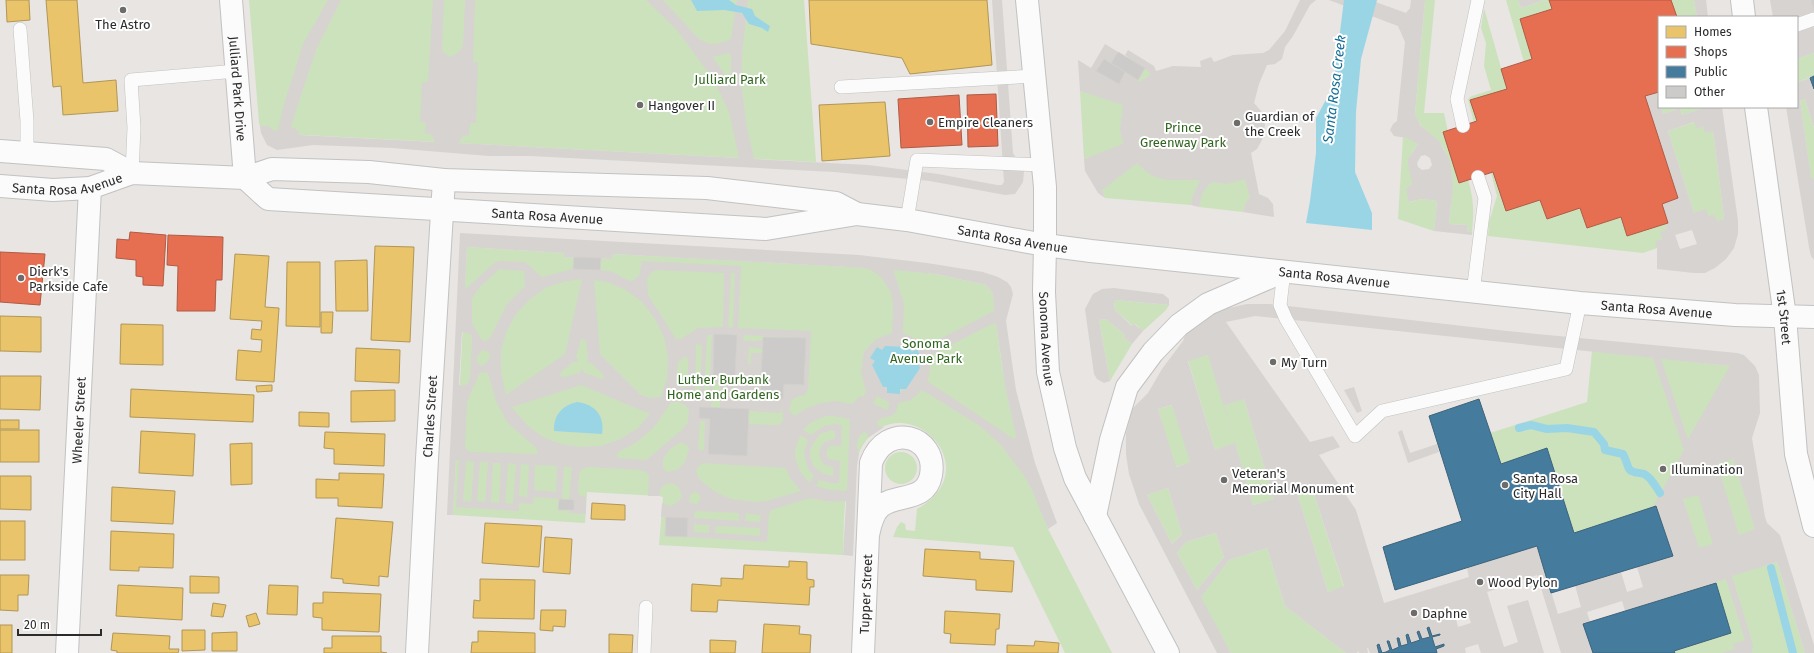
<svg xmlns="http://www.w3.org/2000/svg" width="1814" height="653" font-family="'Fira Sans',sans-serif">
	<rect width="100%" height="100%" fill="#e8e5e2"/>
	<g fill="#cce2bd">
		<polygon points="249,0 804,0 816,162 266,133 265,126 260,126 259,123"/>
		<path d="M1425 0H1435L1424 113H1444L1459 183 1468 180C1474 199 1474 213 1472 232L1467 231 1468 225 1449 224C1452 201 1455 160 1439 142 1430 132 1419 128 1415 114Z"/>
		<polygon points="1506,0 1518,0 1521,8 1544,0 1549,0 1552,9 1520,19 1532,59 1524,62"/>
		<polygon points="1671,0 1694,0 1697,17 1677,17"/>
		<polygon points="1484,8 1507,89 1471,100 1477,121 1474,123 1468,99 1472,96 1491,90 1484,66 1486,43 1481,28"/>
		<polygon points="1106,51 1124,60 1129,55 1154,73 1251,102 1247,150 1258,197 1245,207 1243,212 1199,207 1200,202 1192,201 1191,205 1105,198 1089,157 1084,159 1080,91 1083,92 1092,72"/>
		<polygon points="1814,53 1814,76 1798,82 1797,59"/>
		<polygon points="1802,98 1805,99 1814,128 1814,180 1811,178 1800,100"/>
		<polygon points="1661,107 1706,107 1682,115 1680,108 1663,114"/>
		<polygon points="1695,122 1713,131 1724,219 1717,222 1708,216 1694,213 1668,131"/>
		<path d="M1403 137 1411 139 1418 144C1402 165 1411 162 1412 184L1410 187V202L1422 199 1437 201 1434 231 1398 219Z"/>
		<polygon points="1493,172 1506,211 1540,200 1547,219 1580,208 1587,228 1621,217 1627,236 1665,224 1667,229 1657,248 1643,253 1488,236 1489,222 1497,196 1491,173"/>
		<path d="M467 247 565 253 564 257 612 259V254L906 270 935 274 986 285 993 294C997 331 1001 367 1009 403 1018 446 1032 488 1048 529L1112 653H1065L1013 547 893 537 897 527 901 522 905 524 906 530 915 531 917 509C992 467 903 383 863 445 859 451 857 460 855 468 852 477 848 487 846 497 843 516 844 536 843 555L659 545 663 497 659 496 587 492 585 523 453 515Z"/>
		<polygon points="1115,300 1169,305 1166,310 1143,331 1135,324 1133,326 1114,309"/>
		<polygon points="1106,319 1125,335 1123,337 1132,344 1110,381 1099,320"/>
		<polygon points="1592,351 1730,366 1733,459 1767,565 1777,562 1805,653 1675,653 1674,651 1731,632 1716,583 1698,548 1683,499 1574,533 1547,448 1501,464 1490,433 1587,402"/>
		<polygon points="1208,354 1244,399 1274,499 1253,505 1235,444 1215,450 1188,360"/>
		<polygon points="1173,405 1191,462 1175,467 1158,409"/>
		<circle cx="901" cy="468" r="16"/>
		<polygon points="1168,488 1182,534 1172,544 1147,495"/>
		<polygon points="1312,488 1344,587 1328,592 1297,493"/>
		<polygon points="1216,533 1224,557 1197,590 1177,553 1186,542"/>
		<polygon points="1267,548 1285,606 1346,653 1231,653 1200,597 1229,560"/>
	</g>
	<g fill="#d7d3d0" fill-rule="evenodd">
		<path d="M328 0H341L316 50 298 104 291 127 295 128 300 135 435 142 432 135 425 133 426 122H420L422 82H428L433 0H444L442 49 444 53 451 57 458 53 463 46 465 0H475L473 62H478L476 123H470L469 135 463 136 458 143 739 158 729 112 715 82 677 30 646 0H663L699 39 710 44 721 43 731 39 735 11 744 15 746 18 742 56V90L747 128 754 159 868 165 938 174 997 185H1002L1004 182 992 0H1002L1013 153 1024 171 1023 182 1015 194 1005 195 930 181 834 172 531 156H489L392 148 313 145 277 150 267 145 261 133 260 126H268L275 131 278 130 284 104 303 44ZM729 53 731 56V78L729 81 713 57Z"/>
		<polygon points="737,0 748,0 747,8 736,5"/>
		<polygon points="1300,0 1321,0 1316,0 1310,5 1293,36 1285,47 1282,59 1275,64 1267,65 1259,84 1254,103 1261,111 1265,125 1262,140 1257,149 1251,153 1259,194 1268,198 1273,204 1274,217 1243,212 1246,202 1250,198 1245,179 1227,184 1213,182 1209,184 1202,194 1199,207 1191,205 1192,198 1200,180 1169,180 1158,178 1148,173 1137,163 1102,190 1105,198 1098,193 1085,171 1084,159 1123,144 1120,129 1123,105 1080,91 1078,60 1091,68 1105,44 1118,52 1111,63 1104,59 1097,71 1118,84 1125,72 1140,82 1151,74 1145,68 1125,55 1128,50 1154,66 1156,71 1173,66 1201,67 1200,61 1211,57 1214,62 1233,55 1263,53 1269,50 1285,31"/>
		<path d="M1329 0H1370L1406 13 1410 8 1411 0H1425L1415 114 1420 125 1439 141 1450 161 1453 185 1449 224 1468 225 1467 231 1472 232V235L1434 231 1437 201 1422 199 1409 202 1406 189 1412 184 1408 164V159L1418 144 1407 138 1394 136 1390 130 1393 124 1397 121 1405 42 1398 26ZM1425 155 1430 158 1432 165 1429 169 1422 170 1418 167 1417 163 1421 156Z"/>
		<polygon points="1518,0 1544,0 1521,8"/>
		<polygon points="1694,0 1706,0 1708,17 1697,17"/>
		<polygon points="1770,0 1811,0 1814,10 1814,53 1797,59 1797,17 1773,17"/>
		<polygon points="1797,77 1798,82 1810,78 1814,89 1814,128 1805,99 1800,100 1811,177 1814,180 1814,260 1811,256 1809,247 1786,107 1797,107"/>
		<path d="M1657 92 1659 107H1661L1663 114 1680 108 1682 115 1706 107H1722L1738 221V234L1734 248 1726 259 1715 268 1705 273H1694L1657 269V248L1655 242 1662 239 1660 232 1667 229 1665 224 1668 223 1662 204 1678 198 1645 96ZM1694 122 1697 129 1703 126 1705 133 1713 131 1724 219 1717 221 1714 215 1708 216 1706 209 1694 213 1668 131ZM1692 230 1697 244 1680 249 1675 235Z"/>
		<path d="M460 233 859 255 927 263 983 272 998 277 1007 282 1011 287 1013 294 1006 321 1016 390 1035 463 1057 523 1048 529 1032 490 1023 474 1000 444 980 426 922 390 911 400 898 403 896 412 891 416 884 417 876 422 879 426 884 427 868 438V435L865 432 861 434 858 438 857 447 859 454 857 466 853 556 843 555 846 501 830 502 810 498 771 510 769 514 767 542 687 537 688 518 661 517 662 503 671 506 679 501 682 495 678 486 672 483 666 484 661 488 659 496H648L649 475 646 472 639 470 588 467 582 469 579 474 578 492 579 495 586 497V514L569 513V510H574V500L569 499 572 467H564L562 499 534 497 533 504 519 503V511L456 507 459 460H456L453 515H447ZM467 247 564 253V257L612 259V254L865 268 871 270 881 277 891 292 893 307 892 333 876 339 864 352 861 372 866 392 864 396 858 397 854 403 851 404 836 401 821 403 805 409 794 416 789 410 791 401 796 397 805 395 808 389 811 331 738 328 741 266 642 261 639 276 633 280 629 281 613 272 600 270 573 269 542 277 525 262 499 261 493 264 467 288H465ZM499 269 524 271 525 286 507 304 490 338 485 341 481 339 472 323V298L480 287ZM656 270 724 273 723 327 698 328 681 339H676L648 295 647 279 652 272ZM895 270 935 274 986 285 993 294 994 311 924 347 914 338 903 333 904 304 894 272ZM731 273H735L733 328 728 327ZM582 279 565 354 506 395 501 372V352L506 332 516 314 530 299 547 287 567 281ZM594 280 607 282 626 290 642 302 655 319 664 337 668 358 667 378 661 397 650 398 641 395 600 354ZM994 323 996 324 1005 386 1016 436 1014 439 927 381 930 373 929 356ZM462 332 471 334 472 337 470 379 468 383 464 386 459 385ZM707 335H712L709 395H704ZM714 335 735 377 713 376ZM744 335 806 338 804 385 784 384 783 399 760 398 762 353H751V364H748L749 347 762 349 763 340H758V341H743ZM581 339H583L586 341 588 357 587 362 591 363 603 374 604 378 602 379 585 373 582 369 579 373 564 377 560 376 561 372 573 362H578L576 357ZM696 344 702 345 700 395 695 394ZM877 347 882 350 912 352 900 394 887 387 872 366 875 361 870 358ZM482 350 489 352 490 358 485 364 481 366 477 362V357ZM686 356 688 360V382L686 387 681 388 676 382 678 362ZM480 372 488 373 496 401 507 422 535 447 538 451 536 454 470 452 465 448 467 402ZM713 382 721 383 720 409 780 413V410L783 413V421L778 425 749 424 747 456 708 454 710 419 699 418V408H711ZM581 385 650 414 637 429 620 439 601 446 581 447 561 444 543 437 527 425 512 407ZM877 396 889 402 888 410 873 404ZM671 402H679L684 404 689 410 688 422 683 429 646 460 618 458 617 455 620 451 637 442 652 429 660 419ZM825 416H833L850 419 847 491 830 490 816 486 819 480 831 483H839L840 461 828 459 826 453 829 446H841L842 425 834 424 824 426 811 435 803 430 810 423ZM700 421H705L704 450H698ZM831 430 835 431V439L825 442 821 447 819 454 821 460 825 465 833 467V476L824 474 815 468 810 458V451L812 445 820 434ZM800 435 808 440 804 452 805 459 809 470 814 476 810 483 800 472 795 457V450ZM681 442 688 446 689 450 685 462 677 470 667 472 663 468V459L670 449ZM466 461 474 462 471 502 463 501ZM480 462H488L485 502 477 501ZM493 463H501L499 503 491 502ZM508 463 516 464 513 504 505 503ZM703 463 786 468 790 478 801 491 766 501 754 502 731 499 715 492 699 479 696 471 698 467ZM521 464 529 465 527 497 519 496ZM535 465 557 466 556 492 534 490ZM695 492 698 493 701 498 697 504 691 503 689 499 691 494ZM695 511 739 513V521L694 518ZM746 513 761 515 760 522 745 521ZM694 524 709 525V533L694 532ZM716 526 760 528V536L715 533Z"/>
		<polygon points="1114,288 1163,294 1169,299 1169,305 1115,300 1114,309 1132,326 1134,324 1143,331 1132,344 1123,337 1125,335 1106,319 1099,320 1110,381 1104,383 1097,379 1094,374 1085,309 1093,294 1102,289"/>
		<path d="M1247 304H1269L1507 331 1737 353 1744 355 1755 366 1759 375 1760 413 1752 438 1765 517 1767 523 1780 535 1814 645V653H1805L1777 562 1732 576 1753 645 1752 653H1722L1735 649 1733 644 1745 640 1726 579 1625 611 1622 601 1587 612 1590 622 1583 624 1593 653H1561L1537 575 1487 592 1504 647 1518 642 1507 606 1528 600 1544 653H1481L1478 644 1465 648 1466 653H1437L1436 649 1443 644 1435 647 1432 637 1440 635V634L1432 636 1427 628 1430 637 1422 639 1419 631 1417 632 1420 640 1411 643 1407 635H1406L1408 644 1401 646 1399 638H1397L1399 647 1392 650 1389 641H1387L1390 650 1382 653 1379 644 1377 645 1379 653H1370L1368 648H1367L1368 653H1359L1358 651 1357 653H1346L1285 606 1267 548 1229 560 1201 597 1231 653H1217L1139 504 1129 474 1126 454V433L1132 409 1148 393 1162 369 1183 341 1189 326 1220 310ZM1255 316 1653 358 1684 450 1653 507 1656 506 1673 556 1637 567 1643 587 1627 592 1621 572 1575 585 1581 607 1558 614 1537 546 1467 568 1469 577 1384 603 1356 510 1319 455 1340 447 1333 436 1310 442 1226 322ZM1208 355 1235 443 1215 450 1188 361ZM1661 359 1730 366 1688 439V440ZM1244 399 1274 499 1253 505 1224 405ZM1172 405 1190 462 1176 467 1158 409ZM1733 459 1755 529 1739 535 1717 464ZM1168 488 1182 534 1172 544 1147 495ZM1312 488 1344 586 1328 592 1297 493ZM1698 495 1713 544 1699 548 1683 499ZM1216 533 1224 557 1197 590 1177 553 1186 542ZM1467 611 1471 623 1458 627 1455 615Z"/>
		<polygon points="1354,387 1362,411 1357,413 1344,390"/>
		<polygon points="1402,430 1410,453 1437,444 1439,452 1408,463 1398,432"/>
	</g>
	<g fill="#9ad5e6">
		<polygon points="691,0 729,0 736,5 752,9 755,16 770,26 768,32 762,28 749,24 742,13 724,10 697,11"/>
		<polygon points="1344,0 1377,0 1361,59 1356,112 1355,172 1372,213 1372,230 1306,223 1310,201 1316,153 1316,118 1333,87"/>
		<polygon points="885,346 909,347 912,352 917,349 923,361 918,363 920,368 906,389 900,389 900,394 887,393 887,387 883,387 872,365 875,361 870,358 877,347 882,350"/>
		<path d="M577 402C595 404 605 416 602 434L554 431C553 415 563 405 577 402Z"/>
	</g>
	<g fill="#e9c46a" stroke="#b09657">
		<polygon points="6,0 29,0 30,20 7,22"/>
		<polygon points="46,0 77,0 83,83 116,80 118,111 63,115 61,86 53,87"/>
		<polygon points="809,0 987,0 992,65 910,74 902,58 811,44"/>
		<polygon points="885,102 890,156 822,161 819,105"/>
		<polygon points="375,246 414,247 410,342 371,340"/>
		<polygon points="235,254 269,256 265,307 279,308 274,382 236,380 238,350 261,352 262,340 251,339 252,329 261,330 262,321 230,319"/>
		<polygon points="367,260 368,311 336,311 335,261"/>
		<polygon points="287,262 320,262 320,327 286,326"/>
		<polygon points="321,312 333,312 332,333 321,333"/>
		<polygon points="0,316 41,317 41,352 0,351"/>
		<polygon points="121,324 163,325 163,365 120,364"/>
		<polygon points="356,348 400,350 399,383 355,381"/>
		<polygon points="0,376 41,376 40,410 0,409"/>
		<polygon points="272,385 272,391 257,392 256,386"/>
		<polygon points="131,389 254,395 253,422 130,417"/>
		<polygon points="395,390 395,421 351,422 351,391"/>
		<polygon points="299,412 329,413 329,427 299,426"/>
		<rect x="0" y="420" width="19" height="9"/>
		<rect x="0" y="430" width="39" height="32"/>
		<polygon points="141,431 195,434 193,476 139,473"/>
		<polygon points="325,432 385,434 384,466 334,464 334,449 324,448"/>
		<polygon points="252,443 252,484 231,485 230,444"/>
		<polygon points="339,473 384,474 382,508 338,506 338,498 316,498 316,479 339,480"/>
		<polygon points="0,476 31,476 31,510 0,509"/>
		<polygon points="112,487 175,491 173,524 111,521"/>
		<polygon points="592,503 625,505 625,520 591,519"/>
		<polygon points="336,518 393,522 388,577 379,576 379,586 343,583 343,579 331,578"/>
		<rect x="0" y="521" width="25" height="39"/>
		<polygon points="485,523 542,526 539,567 482,563"/>
		<polygon points="111,531 174,534 173,568 139,567 139,571 110,570"/>
		<polygon points="545,537 572,539 570,574 543,572"/>
		<polygon points="925,549 980,552 980,559 1014,561 1012,592 976,590 976,580 923,576"/>
		<polygon points="789,561 807,562 807,579 814,580 814,587 810,587 809,605 718,600 717,612 691,611 692,584 721,586 721,578 743,579 744,565 789,567"/>
		<polygon points="0,575 29,575 28,595 18,595 18,611 0,610"/>
		<polygon points="190,576 219,577 219,593 190,593"/>
		<polygon points="480,579 535,580 534,619 473,618 474,600 480,601"/>
		<polygon points="118,585 183,588 182,620 116,616"/>
		<polygon points="269,585 298,586 297,615 267,614"/>
		<polygon points="323,592 381,594 379,632 322,630 322,618 313,617 313,603 323,603"/>
		<polygon points="213,603 226,605 223,617 211,616"/>
		<polygon points="541,610 566,610 565,627 553,626 553,631 540,630"/>
		<polygon points="945,611 1000,614 999,629 996,629 995,645 950,643 951,634 944,633"/>
		<polygon points="256,613 260,624 249,627 246,616"/>
		<polygon points="764,624 800,626 799,634 811,635 810,653 762,653"/>
		<rect x="0" y="625" width="12" height="28"/>
		<polygon points="182,630 205,630 205,650 182,651"/>
		<polygon points="478,631 535,633 535,653 471,653 472,642 478,642"/>
		<polygon points="237,632 237,651 212,651 212,633"/>
		<polygon points="113,633 170,636 169,649 179,649 178,653 117,653 117,651 111,650"/>
		<polygon points="609,634 633,635 632,653 609,653"/>
		<polygon points="332,636 381,636 381,652 387,653 324,653 324,648 332,648"/>
		<polygon points="710,640 736,641 735,653 710,653"/>
		<polygon points="1035,641 1059,643 1058,653 1007,653 1007,645 1034,646"/>
	</g>
	<g fill="#e76f51" stroke="#af5b46">
		<polygon points="1549,0 1671,0 1677,17 1659,17 1659,92 1645,96 1678,198 1662,204 1668,223 1627,236 1621,217 1587,228 1580,208 1547,219 1540,200 1506,211 1493,172 1459,183 1443,132 1477,121 1470,100 1507,89 1501,69 1532,59 1520,19 1552,9"/>
		<polygon points="996,94 998,146 968,147 967,95"/>
		<polygon points="959,95 962,145 901,148 898,99"/>
		<polygon points="130,232 166,235 163,286 143,285 143,277 136,276 136,260 116,258 117,239 129,240"/>
		<polygon points="168,235 223,237 222,280 216,280 215,311 177,311 178,266 167,265"/>
		<polygon points="0,252 45,254 40,305 0,302"/>
	</g>
	<g fill="#457b9d" stroke="#3d637b">
		<polygon points="1814,76 1814,89 1810,78"/>
		<polygon points="1479,399 1501,464 1547,448 1574,533 1656,506 1673,556 1551,593 1537,546 1395,590 1383,547 1462,521 1429,416"/>
		<polygon points="1716,583 1731,633 1674,651 1675,653 1593,653 1583,624"/>
		<polygon points="1429,627 1432,636 1440,634 1440,635 1432,637 1435,647 1444,644 1444,646 1436,649 1437,653 1379,653 1377,645 1379,644 1382,653 1386,652 1390,650 1387,641 1389,641 1392,650 1399,647 1397,638 1399,638 1401,646 1408,644 1406,635 1408,634 1411,643 1420,640 1417,632 1419,631 1422,639 1430,637 1427,628"/>
	</g>
	<g fill="none" stroke-linecap="round" stroke-linejoin="round">
		<g stroke="#9ad5e6" stroke-width="8">
			<path d="M1519 428 1531 425 1547 429 1567 428 1594 432 1604 444 1605 450 1623 454C1626 459 1627 465 1629 469 1633 474 1639 472 1644 474 1651 477 1656 487 1660 493"/>
			<polyline points="1771,568 1793,653"/>
		</g>
	</g>
	<g fill="#cdcbc9" stroke="#d3d1ce">
		<polygon points="1811,0 1814,0 1814,10"/>
		<polygon points="1118,52 1145,68 1138,80 1111,63"/>
		<polygon points="1104,59 1125,72 1119,84 1096,71"/>
		<polygon points="574,257 601,258 600,270 573,269"/>
		<polygon points="714,334 737,335 735,377 713,376"/>
		<polygon points="763,337 806,338 804,385 784,384 783,399 760,398"/>
		<polygon points="699,407 749,409 747,456 708,454 710,419 699,418"/>
		<polygon points="559,499 574,500 574,510 558,510"/>
		<polygon points="666,517 688,518 687,537 665,536"/>
	</g>
	<g fill="none" stroke-linecap="round" stroke-linejoin="round">
		<g stroke="#c2c2c2" stroke-width="14">
			<g id="lane">
				<polyline points="1797,25 1814,19"/>
				<polyline points="20,29 27,121 27,152"/>
				<polyline points="841,87 1035,76"/>
				<polyline points="1463,126 1457,99 1478,0"/>
				<polyline points="132,173 134,128 131,80 237,71"/>
				<polyline points="907,220 917,160 1043,165"/>
				<polyline points="1284,271 1280,305 1286,319 1355,436 1382,411 1566,369 1580,303"/>
				<polyline points="1473,292 1485,198 1478,177"/>
				<polyline points="644,653 646,607"/>
			</g>
		</g>
		<g stroke="#c2c2c2" stroke-width="24">
			<g id="street">
				<path id="s1" d="M231 0 245 178"/>
				<polyline points="1027,0 1045,187 1045,245"/>
				<polyline points="1742,0 1744,17"/>
				<path id="s2" d="M1756 107 1785 317 1796 454 1814 526"/>
				<path id="s3" d="M67 653 90 188"/>
				<path id="s4" d="M417 653 427 459 444 180"/>
				<path id="s5" d="M863 653 871 463C886 421 938 435 931 475 926 503 895 493 880 507 872 514 870 526 868 535"/>
			</g>
		</g>
		<g stroke="#c2c2c2" stroke-width="24">
			<g id="secondary">
				<polyline points="0,151 106,159 132,173"/>
				<path id="s6" d="M245 178 268 199 766 229 857 214 907 220 1045 245 1091 251 1580 303 1735 315 1814 317"/>
				<path id="s7" d="M0 186 53 190 90 188 132 173 245 178 272 169 369 172 444 180 707 188 836 203 857 214"/>
				<path id="s8" d="M1045 245 1044 292 1048 372 1065 448 1075 478 1168 653"/>
				<polyline points="1095,516 1111,440 1127,387 1153,352 1179,325 1208,304 1282,272"/>
			</g>
		</g>
		<use href="#lane" stroke="#fcfbfb" stroke-width="13"/>
		<use href="#street" stroke="#fcfbfb" stroke-width="22"/>
		<use href="#secondary" stroke="#fcfbfb" stroke-width="22"/>
	</g>
	<g fill="#6d6c6b" stroke="#fff" stroke-width="1.5">
		<circle cx="123" cy="10" r="4"/>
		<circle cx="640" cy="105" r="4"/>
		<circle cx="930" cy="122" r="4"/>
		<circle cx="1237" cy="123" r="4"/>
		<circle cx="21" cy="278" r="4"/>
		<circle cx="1273" cy="362" r="4"/>
		<circle cx="1663" cy="469" r="4"/>
		<circle cx="1224" cy="480" r="4"/>
		<circle cx="1505" cy="485" r="4"/>
		<circle cx="1480" cy="582" r="4"/>
		<circle cx="1414" cy="613" r="4"/>
	</g>
	<g text-anchor="middle" stroke-width="4" stroke-linejoin="round" paint-order="stroke">
		<g font-size="13" fill="#2b2b2b" stroke="#fff" text-anchor="start">
			<text x="123" y="29" text-anchor="middle">The Astro</text>
			<text x="648" y="110">Hangover II</text>
			<text x="1245" y="121">Guardian of<tspan x="1245" dy="15">the Creek</tspan></text>
			<text x="938" y="127">Empire Cleaners</text>
			<text x="29" y="276">Dierk's<tspan x="29" dy="15">Parkside Cafe</tspan></text>
			<text x="1281" y="367">My Turn</text>
			<text x="1671" y="474">Illumination</text>
			<text x="1232" y="478">Veteran's<tspan x="1232" dy="15">Memorial Monument</tspan></text>
			<text x="1513" y="483">Santa Rosa<tspan x="1513" dy="15">City Hall</tspan></text>
			<text x="1488" y="587">Wood Pylon</text>
			<text x="1422" y="618">Daphne</text>
		</g>
		<g font-size="13" fill="#30651f" stroke="#fff">
			<text x="730" y="84">Julliard Park</text>
			<text x="1183" y="132">Prince<tspan x="1183" dy="15">Greenway Park</tspan></text>
			<text x="926" y="348">Sonoma<tspan x="926" dy="15">Avenue Park</tspan></text>
			<text x="723" y="384">Luther Burbank<tspan x="723" dy="15">Home and Gardens</tspan></text>
		</g>
		<g font-size="13" fill="#2b2b2b" stroke="#fff">
			<text dy="5" stroke="none"><textPath href="#s1" startOffset="89">Julliard Park Drive</textPath></text>
			<text dy="5" stroke="none"><textPath href="#s7" startOffset="68">Santa Rosa Avenue</textPath></text>
			<text dy="5" stroke="none"><textPath href="#s6" startOffset="311">Santa Rosa Avenue</textPath></text>
			<text dy="5" stroke="none"><textPath href="#s6" startOffset="780">Santa Rosa Avenue</textPath></text>
			<text dy="5" stroke="none"><textPath href="#s6" startOffset="1104">Santa Rosa Avenue</textPath></text>
			<text dy="5" stroke="none"><textPath href="#s6" startOffset="1428">Santa Rosa Avenue</textPath></text>
			<text dy="5" stroke="none"><textPath href="#s2" startOffset="212">1st Street</textPath></text>
			<text dy="5" stroke="none"><textPath href="#s8" startOffset="94">Sonoma Avenue</textPath></text>
			<text dy="5" stroke="none"><textPath href="#s4" startOffset="237">Charles Street</textPath></text>
			<text dy="5" stroke="none"><textPath href="#s3" startOffset="233">Wheeler Street</textPath></text>
			<text dy="5" stroke="none"><textPath href="#s5" startOffset="59">Tupper Street</textPath></text>
		</g>
		<g font-size="14" font-style="italic" fill="#156d95" stroke="#fff">
			<text transform="translate(1334 89) rotate(-83)" y="5">Santa Rosa Creek</text>
		</g>
	</g>
	<rect x="1658" y="16" width="140" height="92" fill="#ffffff" stroke="#aaaaaa"/>
	<rect x="1666" y="26" width="20" height="12" fill="#e9c46a" stroke="#aaaaaa"/>
	<text x="1694" y="36" font-size="12" fill="#2b2b2b">Homes</text>
	<rect x="1666" y="46" width="20" height="12" fill="#e76f51" stroke="#aaaaaa"/>
	<text x="1694" y="56" font-size="12" fill="#2b2b2b">Shops</text>
	<rect x="1666" y="66" width="20" height="12" fill="#457b9d" stroke="#aaaaaa"/>
	<text x="1694" y="76" font-size="12" fill="#2b2b2b">Public</text>
	<rect x="1666" y="86" width="20" height="12" fill="#cdcbc9" stroke="#aaaaaa"/>
	<text x="1694" y="96" font-size="12" fill="#2b2b2b">Other</text>
	<path d="M18 629v6h83v-6" fill="none" stroke="#2b2b2b" stroke-width="2"/>
	<text x="24" y="629" font-size="12" fill="#2b2b2b" stroke="#ffffff" stroke-width="3" paint-order="stroke">20 m</text>
</svg>
